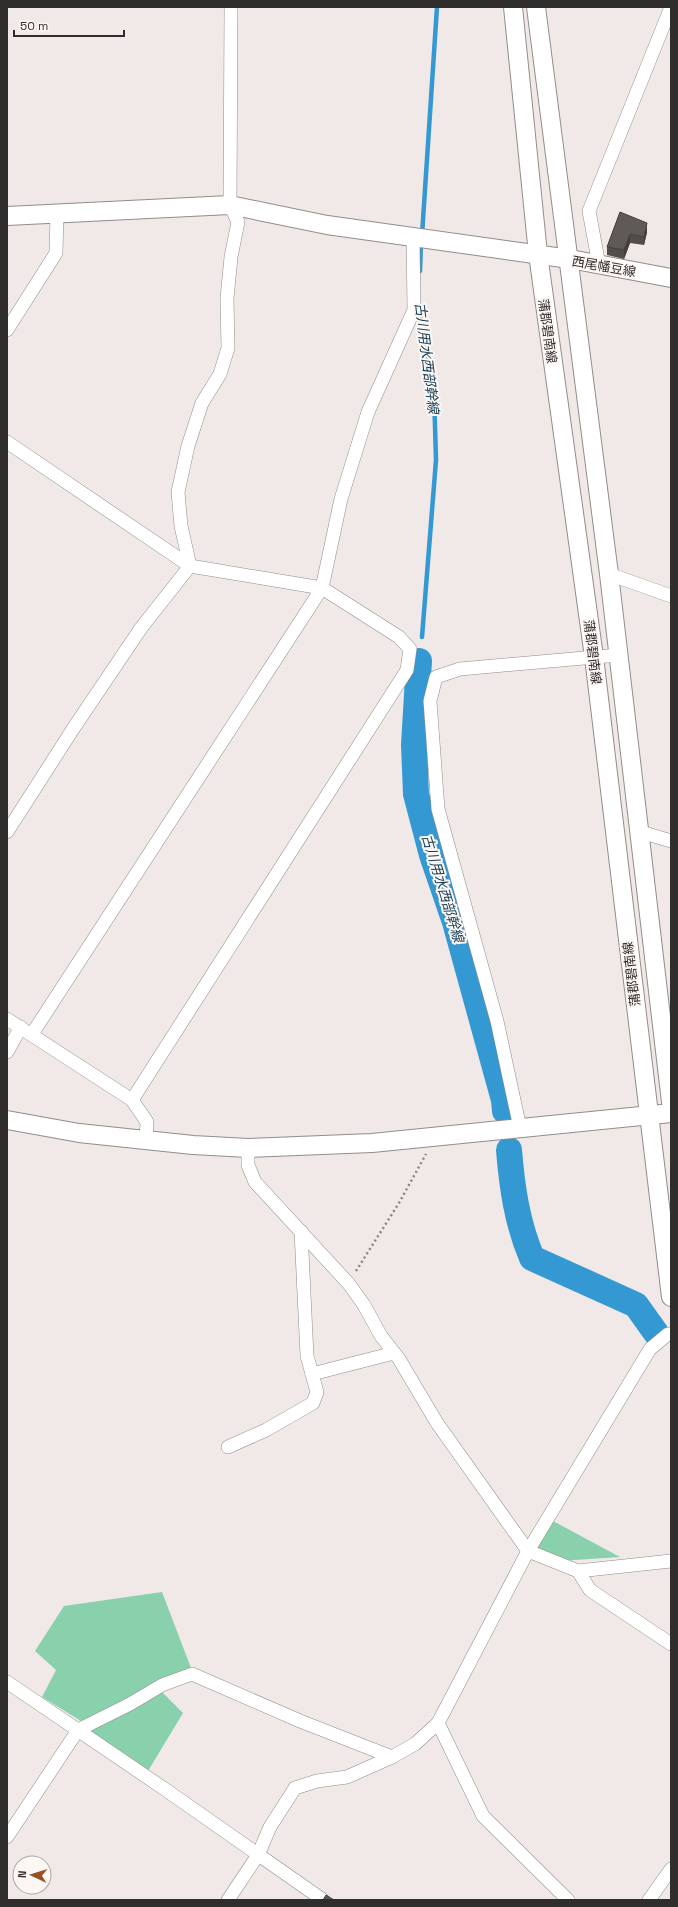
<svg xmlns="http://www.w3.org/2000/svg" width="678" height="1907" font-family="'Space Grotesk','Noto Sans JP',sans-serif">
	<rect width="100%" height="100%" fill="#f0e9e7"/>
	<g fill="#88d1ac">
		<polygon points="553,1521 620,1557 560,1561 536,1549"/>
		<polygon points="162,1592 191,1668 126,1702 81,1721 42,1697 56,1670 35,1651 64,1606"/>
		<polygon points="161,1691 183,1713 148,1771 86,1731"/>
	</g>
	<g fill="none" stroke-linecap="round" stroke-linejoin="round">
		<g stroke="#3498d2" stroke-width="4.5">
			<polyline points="422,235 437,7"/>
			<polyline points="420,271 421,242"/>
			<polyline points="419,308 434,392 436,460 422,637"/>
		</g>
		<g stroke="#3498d2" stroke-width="26">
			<polyline points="419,661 414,745 416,794 432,855 455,922 504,1100 505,1111"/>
			<path d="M509 1150C512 1187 517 1223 532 1258L636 1305 656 1333"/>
		</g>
		<g stroke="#928c8a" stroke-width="14">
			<g id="street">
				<polyline points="599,265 589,211 671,7"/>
				<polyline points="7,330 56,253 57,213"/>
				<polyline points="7,442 190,566 322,588 399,637 410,649 407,670 132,1100"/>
				<polyline points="190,566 181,526 178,492 188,446 202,403 220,374 228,348 227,298 231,257 238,222 230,205 231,7"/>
				<polyline points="609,574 671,596"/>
				<polyline points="7,832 73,729 141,628 190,566"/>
				<polyline points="641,832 671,841"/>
				<polyline points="7,1019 132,1100 147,1122 146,1139"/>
				<polyline points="32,1034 322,588 341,499 368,412 414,310 413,237"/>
				<polyline points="7,1052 21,1027"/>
				<polyline points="520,1128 497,1021 438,809 430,701 436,677 460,669 618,655"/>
				<polyline points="248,1148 248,1165 255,1182 349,1284 364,1305 381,1336 399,1359 437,1423 528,1551 578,1571 590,1590 671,1644"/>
				<polyline points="312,1374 394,1353"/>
				<polyline points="228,1447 266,1430 313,1403 317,1392 307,1356 301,1231"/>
				<polyline points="578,1571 671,1561"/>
				<polyline points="7,1682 166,1790 323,1900"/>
				<polyline points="438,1723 483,1816 568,1900"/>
				<polyline points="7,1837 78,1730 130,1704 162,1685 192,1674 300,1721 392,1757"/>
				<polyline points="228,1900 258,1855 270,1827 295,1788 317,1781 347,1777 392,1757 415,1744 438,1723 528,1551 650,1349 668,1334 671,1334"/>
				<polyline points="649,1900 671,1869"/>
			</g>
		</g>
		<g stroke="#928c8a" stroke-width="20">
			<g id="secondary">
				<polyline points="513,7 538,254 594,657 671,1297"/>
				<polyline points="536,7 609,574 671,1102"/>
				<polyline points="7,216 230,205 327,225 570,259 671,278"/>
				<polyline points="7,1120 79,1133 193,1145 248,1148 372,1143 671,1113"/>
			</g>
		</g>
		<polyline stroke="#898583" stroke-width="2.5" stroke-dasharray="2 3" stroke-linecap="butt" points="356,1271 399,1203 426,1154"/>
		<use href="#street" stroke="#fff" stroke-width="13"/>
		<use href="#secondary" stroke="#fff" stroke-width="18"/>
	</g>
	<polygon fill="#524d4b" points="620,212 647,232 644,245 630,243 624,259 607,255 607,247"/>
	<g fill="#423f3d">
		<polygon points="647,223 647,232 644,245 644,237"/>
		<polygon points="630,234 630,243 624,259 624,250"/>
	</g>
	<g fill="#5f5a57" stroke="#423f3d">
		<polygon points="620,212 647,223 644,237 630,234 624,250 607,247"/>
		<polygon points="326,1895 334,1900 323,1900"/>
	</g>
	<g text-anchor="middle" stroke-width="4" stroke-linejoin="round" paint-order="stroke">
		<g font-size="13" fill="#302e2c" stroke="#fdf7f4">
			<text transform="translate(604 266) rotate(10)" y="5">西尾幡豆線</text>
			<text transform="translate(548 331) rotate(82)" y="5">蒲郡碧南線</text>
			<text transform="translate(593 652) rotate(83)" y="5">蒲郡碧南線</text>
			<text transform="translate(631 974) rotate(-97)" y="5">蒲郡碧南線</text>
		</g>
		<g font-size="14" font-style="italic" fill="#153d56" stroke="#fdf7f4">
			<text transform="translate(427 358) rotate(83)" y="5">古川用水西部幹線</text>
			<text transform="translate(443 888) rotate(73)" y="5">古川用水西部幹線</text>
		</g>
	</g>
	<rect width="678" height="1907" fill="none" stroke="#302e2c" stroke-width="16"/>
	<g transform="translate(32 1875) rotate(274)"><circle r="19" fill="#fdf7f4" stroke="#aba7a4"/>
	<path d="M0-3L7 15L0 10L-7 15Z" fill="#965127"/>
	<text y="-6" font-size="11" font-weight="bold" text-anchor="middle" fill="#302e2c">N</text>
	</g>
	<path d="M14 30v6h110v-6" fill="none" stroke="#302e2c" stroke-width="2"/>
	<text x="20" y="30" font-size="12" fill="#302e2c" stroke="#fdf7f4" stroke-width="3" paint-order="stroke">50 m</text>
</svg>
